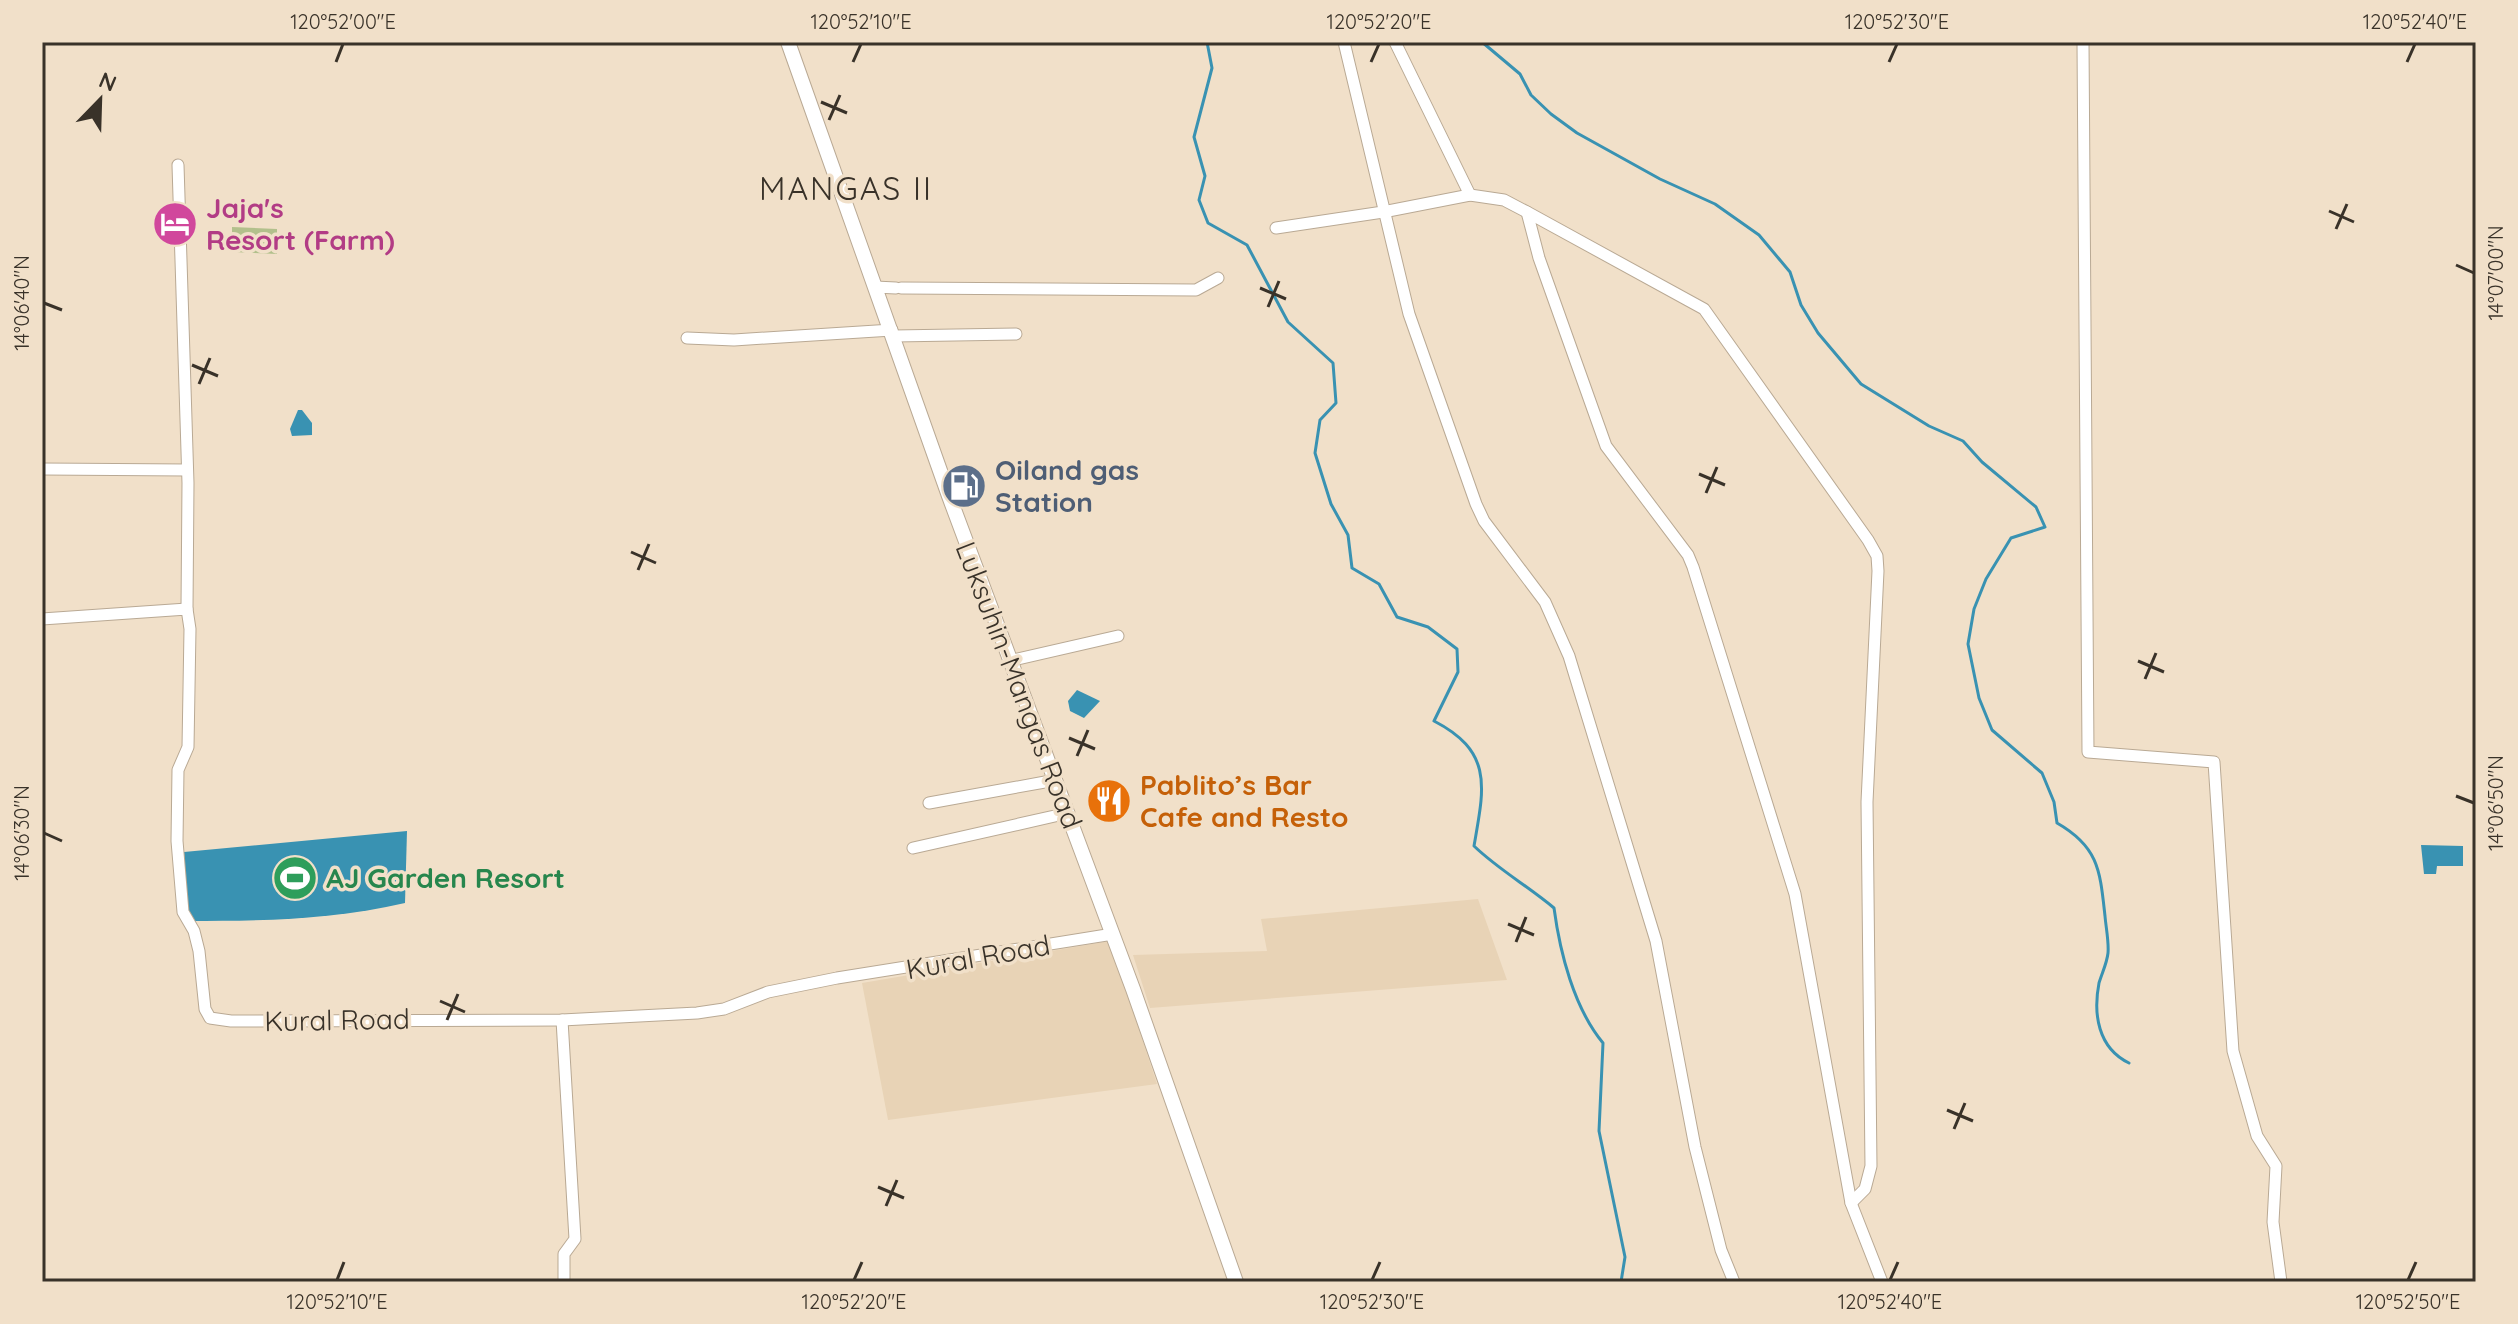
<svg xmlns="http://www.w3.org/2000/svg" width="2518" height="1324" font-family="Quicksand,sans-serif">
	<rect width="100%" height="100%" fill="#f1e0c9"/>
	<g fill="#e8d3b6">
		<polygon points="1478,899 1507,980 1150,1008 1133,955 1267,951 1261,919"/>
		<polygon points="1110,941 1157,1084 888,1120 862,983"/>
	</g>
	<polygon fill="#b2c08c" points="232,227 277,229 277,254 232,252"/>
	<g fill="#3992b2">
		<polygon points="298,410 302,410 312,423 312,435 292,436 290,429"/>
		<polygon points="1077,690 1100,701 1084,718 1070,711 1068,701"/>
		<path d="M407 831 405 903C333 920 262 921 188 921L184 852Z"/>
		<polygon points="2421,845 2463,846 2463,866 2437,866 2436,874 2424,874"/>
	</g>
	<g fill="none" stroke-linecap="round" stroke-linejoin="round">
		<g stroke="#3992b2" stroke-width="3">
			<path d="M1207 42 1212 68 1194 137 1205 176 1199 200 1208 223 1247 245 1288 322 1333 363 1336 403 1320 420 1315 453 1331 504 1348 535 1352 568 1379 584 1397 617 1428 627 1457 649 1458 672 1434 721C1494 752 1484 788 1474 846 1499 870 1528 886 1554 908 1560 953 1574 1008 1603 1043L1599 1131 1625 1257 1621 1282"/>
			<path d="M1482 42 1520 74 1531 95 1551 114 1577 133 1660 179 1715 204 1759 235 1790 272 1801 305 1818 333 1861 384 1929 426 1963 441 1982 462 2036 507 2045 527 2011 538 1986 579 1974 609 1968 644 1979 698 1992 730 2042 773 2054 802 2057 823C2099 847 2100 871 2105 916 2106 928 2109 942 2108 953 2107 963 2102 973 2099 983 2093 1014 2098 1048 2129 1063"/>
		</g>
		<g stroke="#b9a994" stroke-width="13">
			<g id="minor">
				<polyline points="1344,42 1409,314 1476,504 1484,521 1545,602 1569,656 1656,941 1695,1147 1721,1250 1734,1282"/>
				<polyline points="1395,42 1470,195"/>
				<polyline points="2083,42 2088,752 2214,762 2233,1051 2257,1136 2276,1166 2273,1222 2281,1282"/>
				<polyline points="178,165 188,483 187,609"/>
				<polyline points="1527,212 1539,258 1606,446 1688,555 1693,567 1795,894 1851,1203 1882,1282"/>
				<polyline points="1276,228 1383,212 1470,195 1504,200 1527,212 1704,309 1868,540 1877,556 1878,571 1867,802 1871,1166 1865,1189 1851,1203"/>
				<polyline points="875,287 896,288"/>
				<polyline points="901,288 1196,290 1218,278"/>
				<polyline points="894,336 1016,334"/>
				<polyline points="687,338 734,340 892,330"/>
				<polyline points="42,469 187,470"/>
				<polyline points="42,619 187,609 190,629 188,747 178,770 177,841 183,912 194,931 199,951 205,1009 210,1018 231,1021 562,1020 697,1013 724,1009 768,992 837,978 1113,934"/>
				<polyline points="1009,661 1118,636"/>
				<polyline points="929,803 1056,780"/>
				<polyline points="913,848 1068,813"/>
				<polyline points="562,1020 575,1239 564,1254 564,1282"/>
			</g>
		</g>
		<g stroke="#b9a994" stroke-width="16">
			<polyline id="major" points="788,42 949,496 1133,989 1236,1282"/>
		</g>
		<use href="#minor" stroke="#fff" stroke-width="11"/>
		<use href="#major" stroke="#fff" stroke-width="14"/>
	</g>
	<path fill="none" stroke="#393229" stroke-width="3" d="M336 62 343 44M853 62 861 44M1371 62 1379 44M1889 62 1897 44M2407 62 2415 44M821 102 847 113M829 120 840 95M2329 211 2354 222M2336 229 2347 204M2456 265 2474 273M1260 288 1286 299M44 303 62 310M1268 307 1279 281M192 365 218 376M199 384 210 358M1699 474 1725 485M1706 493 1717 467M631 552 656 563M638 570 649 544M2138 661 2164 672M2145 679 2156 653M1069 738 1095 749M1077 756 1088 730M2456 796 2474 803M44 833 62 841M1508 924 1534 935M1516 942 1526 917M440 1001 465 1012M447 1020 458 994M1947 1110 1973 1121M1954 1129 1965 1103M878 1187 904 1198M886 1206 897 1180M337 1280 344 1262M854 1280 862 1262M1372 1280 1380 1262M1890 1280 1898 1262M2408 1280 2416 1262"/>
	<defs>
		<g id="hotel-disc" transform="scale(2.3)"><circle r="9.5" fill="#d1479c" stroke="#f1e0c9"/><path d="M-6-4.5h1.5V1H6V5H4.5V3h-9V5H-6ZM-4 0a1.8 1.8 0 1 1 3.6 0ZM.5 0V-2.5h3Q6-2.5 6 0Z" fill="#fff"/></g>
		<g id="fuel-disc" transform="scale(2.3)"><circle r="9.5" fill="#5c6f8a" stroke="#f1e0c9"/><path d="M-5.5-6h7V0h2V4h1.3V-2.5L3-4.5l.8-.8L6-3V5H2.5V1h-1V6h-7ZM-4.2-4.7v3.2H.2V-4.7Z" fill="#fff"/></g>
		<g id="restaurant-disc" transform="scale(2.3)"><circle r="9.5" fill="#e8710a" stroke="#f1e0c9"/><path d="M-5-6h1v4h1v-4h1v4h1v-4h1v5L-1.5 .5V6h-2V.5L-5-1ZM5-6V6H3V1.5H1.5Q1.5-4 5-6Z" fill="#fff"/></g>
		<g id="stadium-disc" transform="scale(2.3)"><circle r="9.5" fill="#2e9e5b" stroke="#f1e0c9"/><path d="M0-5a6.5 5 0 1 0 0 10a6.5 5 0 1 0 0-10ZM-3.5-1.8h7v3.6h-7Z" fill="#fff"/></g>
	</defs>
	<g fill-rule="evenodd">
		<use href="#hotel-disc" x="175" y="224"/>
		<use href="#fuel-disc" x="964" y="486"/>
		<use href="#restaurant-disc" x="1109" y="801"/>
		<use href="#stadium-disc" x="295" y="878"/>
	</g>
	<g text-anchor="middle" stroke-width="7" stroke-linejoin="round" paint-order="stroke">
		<g font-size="28" font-weight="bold" fill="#b23c85" stroke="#f1e0c9" text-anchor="start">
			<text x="206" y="218">Jaja's<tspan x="206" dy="32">Resort (Farm)</tspan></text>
		</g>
		<g font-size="28" font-weight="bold" fill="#4e5e75" stroke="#f1e0c9" text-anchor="start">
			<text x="995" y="480">Oiland gas<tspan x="995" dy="32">Station</tspan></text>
		</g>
		<g font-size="28" fill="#393229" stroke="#f1e0c9">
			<text transform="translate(1019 685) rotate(69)" y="10">Luksuhin-Mangas Road</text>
			<text transform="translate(978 957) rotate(-10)" y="10">Kural Road</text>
			<text transform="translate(337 1020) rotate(-1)" y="10">Kural Road</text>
		</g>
		<g font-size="28" font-weight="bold" fill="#c56008" stroke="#f1e0c9" text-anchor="start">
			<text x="1140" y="795">Pablito’s Bar<tspan x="1140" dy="32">Cafe and Resto</tspan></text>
		</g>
		<g font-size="28" font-weight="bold" fill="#27864d" stroke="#f1e0c9" text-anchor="start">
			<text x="326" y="888">AJ Garden Resort</text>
		</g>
		<g font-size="32" letter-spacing="2" fill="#393229" stroke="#f1e0c9">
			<text x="846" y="200">MANGAS II</text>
		</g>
	</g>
	<rect width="2518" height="1324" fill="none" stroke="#f1e0c9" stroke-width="88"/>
	<g transform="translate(100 100) rotate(23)" stroke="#f1e0c9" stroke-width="6" paint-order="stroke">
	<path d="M0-6L14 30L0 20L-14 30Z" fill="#393229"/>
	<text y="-12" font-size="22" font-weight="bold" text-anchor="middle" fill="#393229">N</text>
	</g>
	<rect x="44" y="44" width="2430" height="1236" fill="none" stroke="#393229" stroke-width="3"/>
	<g font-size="20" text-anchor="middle" fill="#393229">
		<text x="343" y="29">120°52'00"E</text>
		<text x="861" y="29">120°52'10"E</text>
		<text x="1379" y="29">120°52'20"E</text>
		<text x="1897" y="29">120°52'30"E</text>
		<text x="2415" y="29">120°52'40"E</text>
		<text transform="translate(2496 273) rotate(-90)" y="7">14°07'00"N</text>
		<text transform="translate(22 303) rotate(-90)" y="7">14°06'40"N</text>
		<text transform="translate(2496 803) rotate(-90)" y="7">14°06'50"N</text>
		<text transform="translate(22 833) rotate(-90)" y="7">14°06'30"N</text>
		<text x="337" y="1309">120°52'10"E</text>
		<text x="854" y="1309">120°52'20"E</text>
		<text x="1372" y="1309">120°52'30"E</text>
		<text x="1890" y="1309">120°52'40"E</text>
		<text x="2408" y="1309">120°52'50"E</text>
	</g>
</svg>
